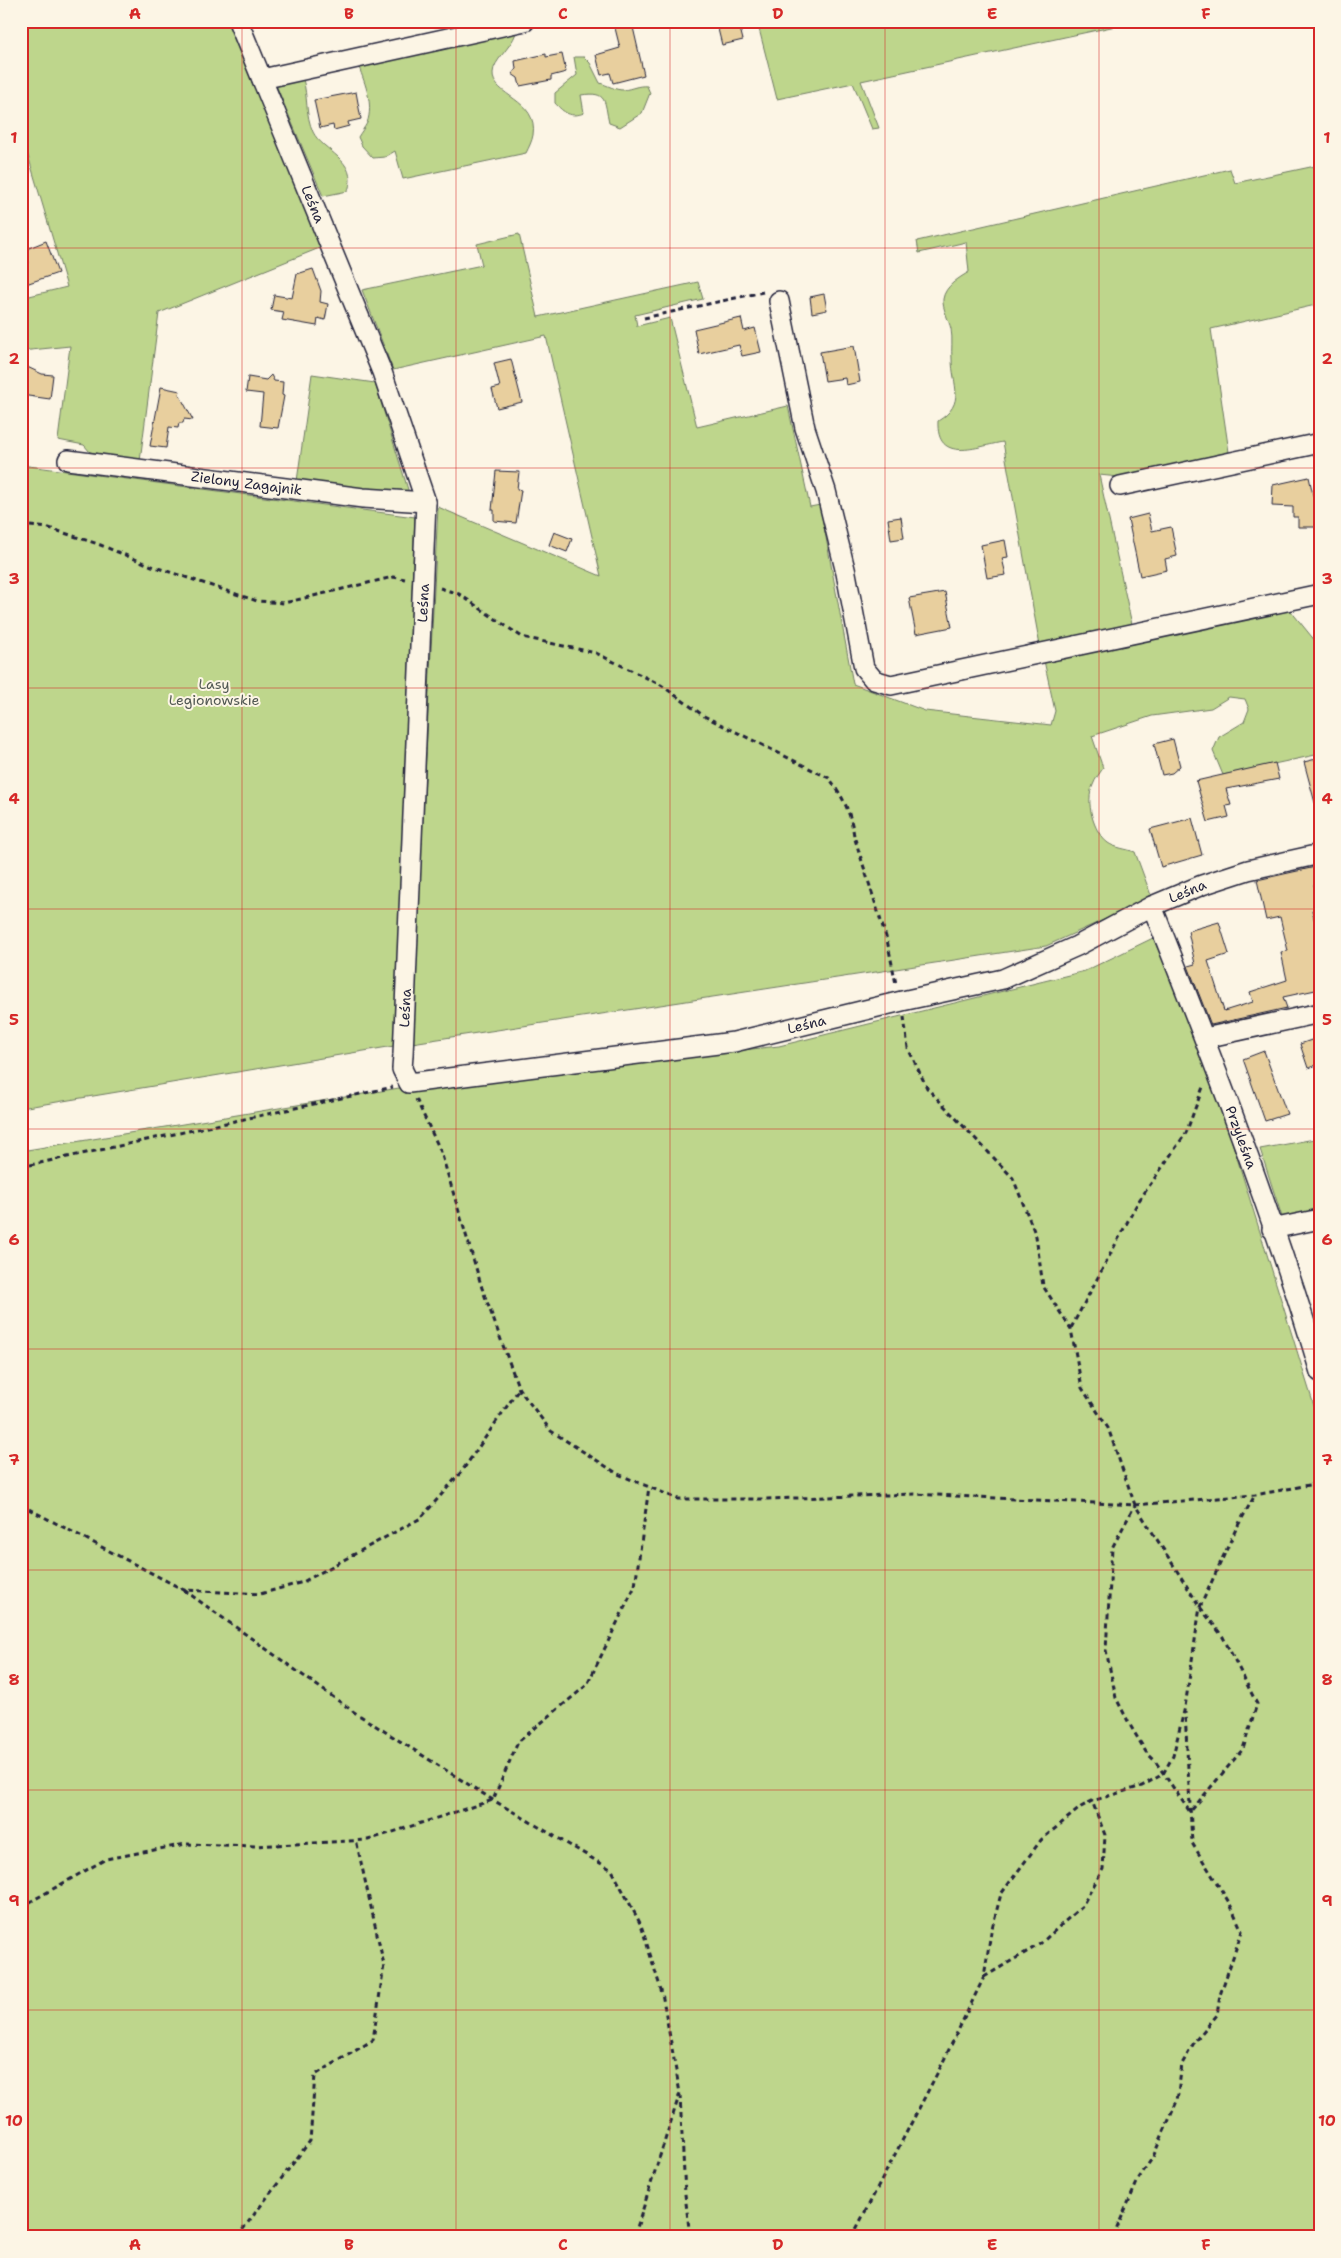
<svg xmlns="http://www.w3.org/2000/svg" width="1341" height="2258" font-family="'Shantell Sans',sans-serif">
	<rect width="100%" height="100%" fill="#fcf5e5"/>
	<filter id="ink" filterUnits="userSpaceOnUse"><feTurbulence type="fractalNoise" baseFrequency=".02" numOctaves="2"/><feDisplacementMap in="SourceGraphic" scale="10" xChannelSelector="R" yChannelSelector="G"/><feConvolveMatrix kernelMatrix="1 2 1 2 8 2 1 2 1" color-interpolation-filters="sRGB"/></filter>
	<g filter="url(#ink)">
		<g fill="#bed68c" stroke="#707c64">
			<polygon points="21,21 233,21 322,247 159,313 140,461 90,452 84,445 58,440 70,346 21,351 21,298 67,287 21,132"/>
			<polygon points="757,21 1139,21 861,81 879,128 872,129 853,83 777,99"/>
			<path d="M516 33C511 48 493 61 493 73 491 96 539 99 533 135 532 141 529 147 526 153L403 179 395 151 385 157 373 158 362 146 358 137C361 132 365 127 367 123 374 104 365 84 359 67Z"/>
			<path d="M574 57H584L590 63 600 83C607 85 615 90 623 90 632 89 638 85 647 86L650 93 642 113 620 127 609 123C604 101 608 91 581 95L584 113C571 118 564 113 555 103V93L577 75Z"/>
			<path d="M303 79C308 97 305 114 313 132 322 151 359 160 348 191L323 196 276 85Z"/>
			<path d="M1320 165V304L1211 329 1229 452 1119 477 1099 475 1133 629 1040 646 1003 442C978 446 936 465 938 421 967 403 952 385 952 359 951 349 953 340 951 329 949 320 942 308 943 299 945 286 959 278 969 272L966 242 919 253 917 241 1230 169 1235 183Z"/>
			<path d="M519 234 538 317 698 282 703 299 635 315 637 326 670 318 697 427 788 406 810 507 820 505 853 684 925 711 1051 725 1055 711 1043 656 1286 605 1320 647V754L1223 775 1213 751 1219 737 1244 722 1249 709 1245 699 1229 697 1211 708 1152 716 1092 736 1103 768C1100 773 1095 779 1093 785 1085 801 1093 832 1108 843 1115 848 1127 849 1135 852L1152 898 1046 946 412 1043 438 507 601 576 546 336 393 370 362 290 482 265 477 244Z"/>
			<polygon points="312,374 375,383 410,496 297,481"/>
			<polygon points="21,465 415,517 394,1046 21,1108"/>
			<polygon points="1153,938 1206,1058 1320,1425 1320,2237 21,2237 21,1151 399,1088 779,1046 1085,971"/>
			<polygon points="1320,1138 1320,1213 1283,1220 1260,1149"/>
		</g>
		<g fill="#e8cf9e" stroke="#22223b">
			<polygon points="716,21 738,21 743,40 722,45"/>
			<polygon points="632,23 644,75 613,83 610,73 601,75 596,55 620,48 615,28"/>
			<polygon points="546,54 546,57 562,54 566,72 551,76 551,80 520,86 518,78 512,74 516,69 515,61"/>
			<polygon points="356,92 361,119 348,122 349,126 334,130 333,125 320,128 314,100"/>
			<polygon points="46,241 58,273 26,284 21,266 29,263 24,250"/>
			<polygon points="313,269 321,291 320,302 328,304 325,320 318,318 317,326 282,320 284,312 271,310 274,295 292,298 297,274"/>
			<polygon points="824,294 827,310 812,313 810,297"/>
			<polygon points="741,318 744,331 755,328 761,352 742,356 739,345 699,354 694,329"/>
			<polygon points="854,346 860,382 846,385 845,378 825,381 820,352"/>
			<polygon points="511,359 522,402 497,408 492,389 500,387 494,363"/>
			<polygon points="21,364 42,374 53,375 50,399 21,395"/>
			<polygon points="271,375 274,381 283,382 282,395 284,396 278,428 260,426 263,394 246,392 248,377 266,380"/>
			<polygon points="161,387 180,391 179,394 193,420 184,419 183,423 179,423 178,428 169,427 166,448 150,446"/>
			<polygon points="496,471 519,472 517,489 521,490 516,523 494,521 494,510 492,510"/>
			<polygon points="1309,477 1316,508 1320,507 1320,527 1298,527 1298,517 1293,517 1293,507 1272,506 1273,485"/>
			<polygon points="1148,514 1152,531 1171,527 1177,556 1165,559 1167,570 1140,576 1128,519"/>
			<polygon points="901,517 904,538 891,540 888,519"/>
			<polygon points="554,532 572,539 567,552 549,545"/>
			<polygon points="1005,540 1008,557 1002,558 1006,575 987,578 981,545"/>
			<polygon points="945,592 952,627 916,634 909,598"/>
			<polygon points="1173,739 1180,766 1172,773 1162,775 1154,744"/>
			<polygon points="1320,758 1320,803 1315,803 1304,762"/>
			<polygon points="1275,763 1279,779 1226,789 1231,805 1226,806 1229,817 1208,822 1196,781"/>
			<polygon points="1192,818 1202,855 1161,867 1150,829"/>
			<polygon points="1320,866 1320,884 1314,885 1319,908 1312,910 1320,943 1320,989 1283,997 1287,1008 1211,1025 1188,966 1195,964 1188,931 1219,922 1229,954 1208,961 1224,1011 1253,1002 1250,992 1287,980 1281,952 1288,951 1280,917 1266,920 1257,880"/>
			<polygon points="1320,1037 1320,1064 1308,1068 1300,1044"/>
			<polygon points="1264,1051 1287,1114 1265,1121 1243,1059"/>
		</g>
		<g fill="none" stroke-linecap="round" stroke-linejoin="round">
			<g stroke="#22223b" stroke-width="22">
				<g id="minor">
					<path id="s1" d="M238 21 382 372 426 502 403 1055 402 1069 409 1083 734 1042 902 1001 1003 979 1077 946 1152 906 1202 885 1248 870 1320 854"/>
					<polyline points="262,79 525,21"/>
					<polyline points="779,301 805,428 826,491 846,573 864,668 874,680 891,685 1320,594"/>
					<path id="s2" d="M68 460 363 498 426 502"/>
					<polyline points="1120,486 1320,443"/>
					<path id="s3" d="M1152 906C1213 1059 1273 1214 1320 1372"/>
					<polyline points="1205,1038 1320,1013"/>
					<polyline points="1272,1229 1320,1219"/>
				</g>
			</g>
			<g stroke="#22223b" stroke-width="3" stroke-dasharray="5 4" stroke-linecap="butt">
				<polyline points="644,318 763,292"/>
				<polyline points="21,525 49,528 98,544 152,566 257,601 284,603 393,577 405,579"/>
				<path d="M440 588 459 594 522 637 596 653 661 685 704 716 829 778C843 796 851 813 854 836L887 940 896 984"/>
				<polyline points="904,1017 908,1048 927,1088 1013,1178 1036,1236 1043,1286 1071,1329 1082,1388 1108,1428 1135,1505 1200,1607 1223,1637 1257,1704 1243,1749 1190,1812 1155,1761 1146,1752 1130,1725 1116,1698 1106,1650 1112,1548 1135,1505"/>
				<polyline points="416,1099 441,1152 482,1288 519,1389 551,1431 618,1474 678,1499 767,1499 915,1494 1135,1505 1255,1495 1320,1483"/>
				<polyline points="21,1167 393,1087"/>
				<polyline points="1071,1328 1138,1202 1186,1133 1203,1087"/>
				<polyline points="21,1505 184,1590 260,1594 303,1582 421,1518 462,1471 519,1389"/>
				<polyline points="184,1590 354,1712 493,1800 612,1870 641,1925 662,1993 680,2093 634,2237"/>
				<polyline points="21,1907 106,1859 186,1844 256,1846 368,1840 493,1800 518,1742 587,1685 635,1586 649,1487"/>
				<polyline points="984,1977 1040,1944 1082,1906 1103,1869 1105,1835 1092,1801"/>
				<polyline points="680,2095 685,2194 690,2237"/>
				<polyline points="237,2237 310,2141 315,2075 373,2040 384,1965 356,1840"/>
				<polyline points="852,2237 941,2066 984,1977 991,1932 1001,1894 1041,1840 1081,1807 1092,1801 1142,1786 1163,1774 1173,1756 1185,1707 1200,1607 1236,1529 1255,1495"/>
				<polyline points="1113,2237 1139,2178 1153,2157 1177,2101 1182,2064 1195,2041 1217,2015 1220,1995 1242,1931 1230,1904 1192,1843 1185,1712"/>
			</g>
			<use href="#minor" stroke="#fcf5e5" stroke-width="19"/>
		</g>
	</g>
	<path fill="none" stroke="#d62828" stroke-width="1" stroke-opacity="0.55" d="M242 21V2237M456 21V2237M670 21V2237M885 21V2237M1099 21V2237M21 248H1320M21 468H1320M21 688H1320M21 909H1320M21 1129H1320M21 1349H1320M21 1570H1320M21 1790H1320M21 2010H1320"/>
	<g text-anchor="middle" stroke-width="4" stroke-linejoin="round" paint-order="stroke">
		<g font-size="14" fill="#22223b" stroke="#fcf5e5">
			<text dy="5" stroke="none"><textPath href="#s1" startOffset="198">Leśna</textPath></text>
			<text dy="5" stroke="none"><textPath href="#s2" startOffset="180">Zielony Zagajnik</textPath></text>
			<text transform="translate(423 603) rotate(-87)" y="5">Leśna</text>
			<text dy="5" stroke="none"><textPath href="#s1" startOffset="1908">Leśna</textPath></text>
			<text transform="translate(405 1008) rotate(-87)" y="5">Leśna</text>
			<text dy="5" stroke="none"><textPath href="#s1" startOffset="1502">Leśna</textPath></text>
			<text dy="5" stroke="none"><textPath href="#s3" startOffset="248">Przyleśna</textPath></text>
		</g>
		<g font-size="14" fill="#515853" stroke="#fcf5e5">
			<text x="214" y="689">Lasy<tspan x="214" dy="16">Legionowskie</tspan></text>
		</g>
	</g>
	<rect width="1341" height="2258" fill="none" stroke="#fcf5e5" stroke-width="55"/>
	<rect x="28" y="28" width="1286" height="2202" fill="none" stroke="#d62828" stroke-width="2"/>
	<g font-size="16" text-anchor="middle" font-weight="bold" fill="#d62828">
		<text x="135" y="19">A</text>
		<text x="349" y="19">B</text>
		<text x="563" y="19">C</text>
		<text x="778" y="19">D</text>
		<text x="992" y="19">E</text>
		<text x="1206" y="19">F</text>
		<text x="14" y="143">1</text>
		<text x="1327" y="143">1</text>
		<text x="14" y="364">2</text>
		<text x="1327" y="364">2</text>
		<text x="14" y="584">3</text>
		<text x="1327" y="584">3</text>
		<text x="14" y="804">4</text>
		<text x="1327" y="804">4</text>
		<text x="14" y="1025">5</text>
		<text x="1327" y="1025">5</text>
		<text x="14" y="1245">6</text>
		<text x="1327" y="1245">6</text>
		<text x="14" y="1465">7</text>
		<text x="1327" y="1465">7</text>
		<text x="14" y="1685">8</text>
		<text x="1327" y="1685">8</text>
		<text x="14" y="1906">9</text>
		<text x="1327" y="1906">9</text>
		<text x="14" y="2126">10</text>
		<text x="1327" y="2126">10</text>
		<text x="135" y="2250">A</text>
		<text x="349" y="2250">B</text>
		<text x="563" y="2250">C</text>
		<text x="778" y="2250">D</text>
		<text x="992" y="2250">E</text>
		<text x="1206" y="2250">F</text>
	</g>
</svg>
